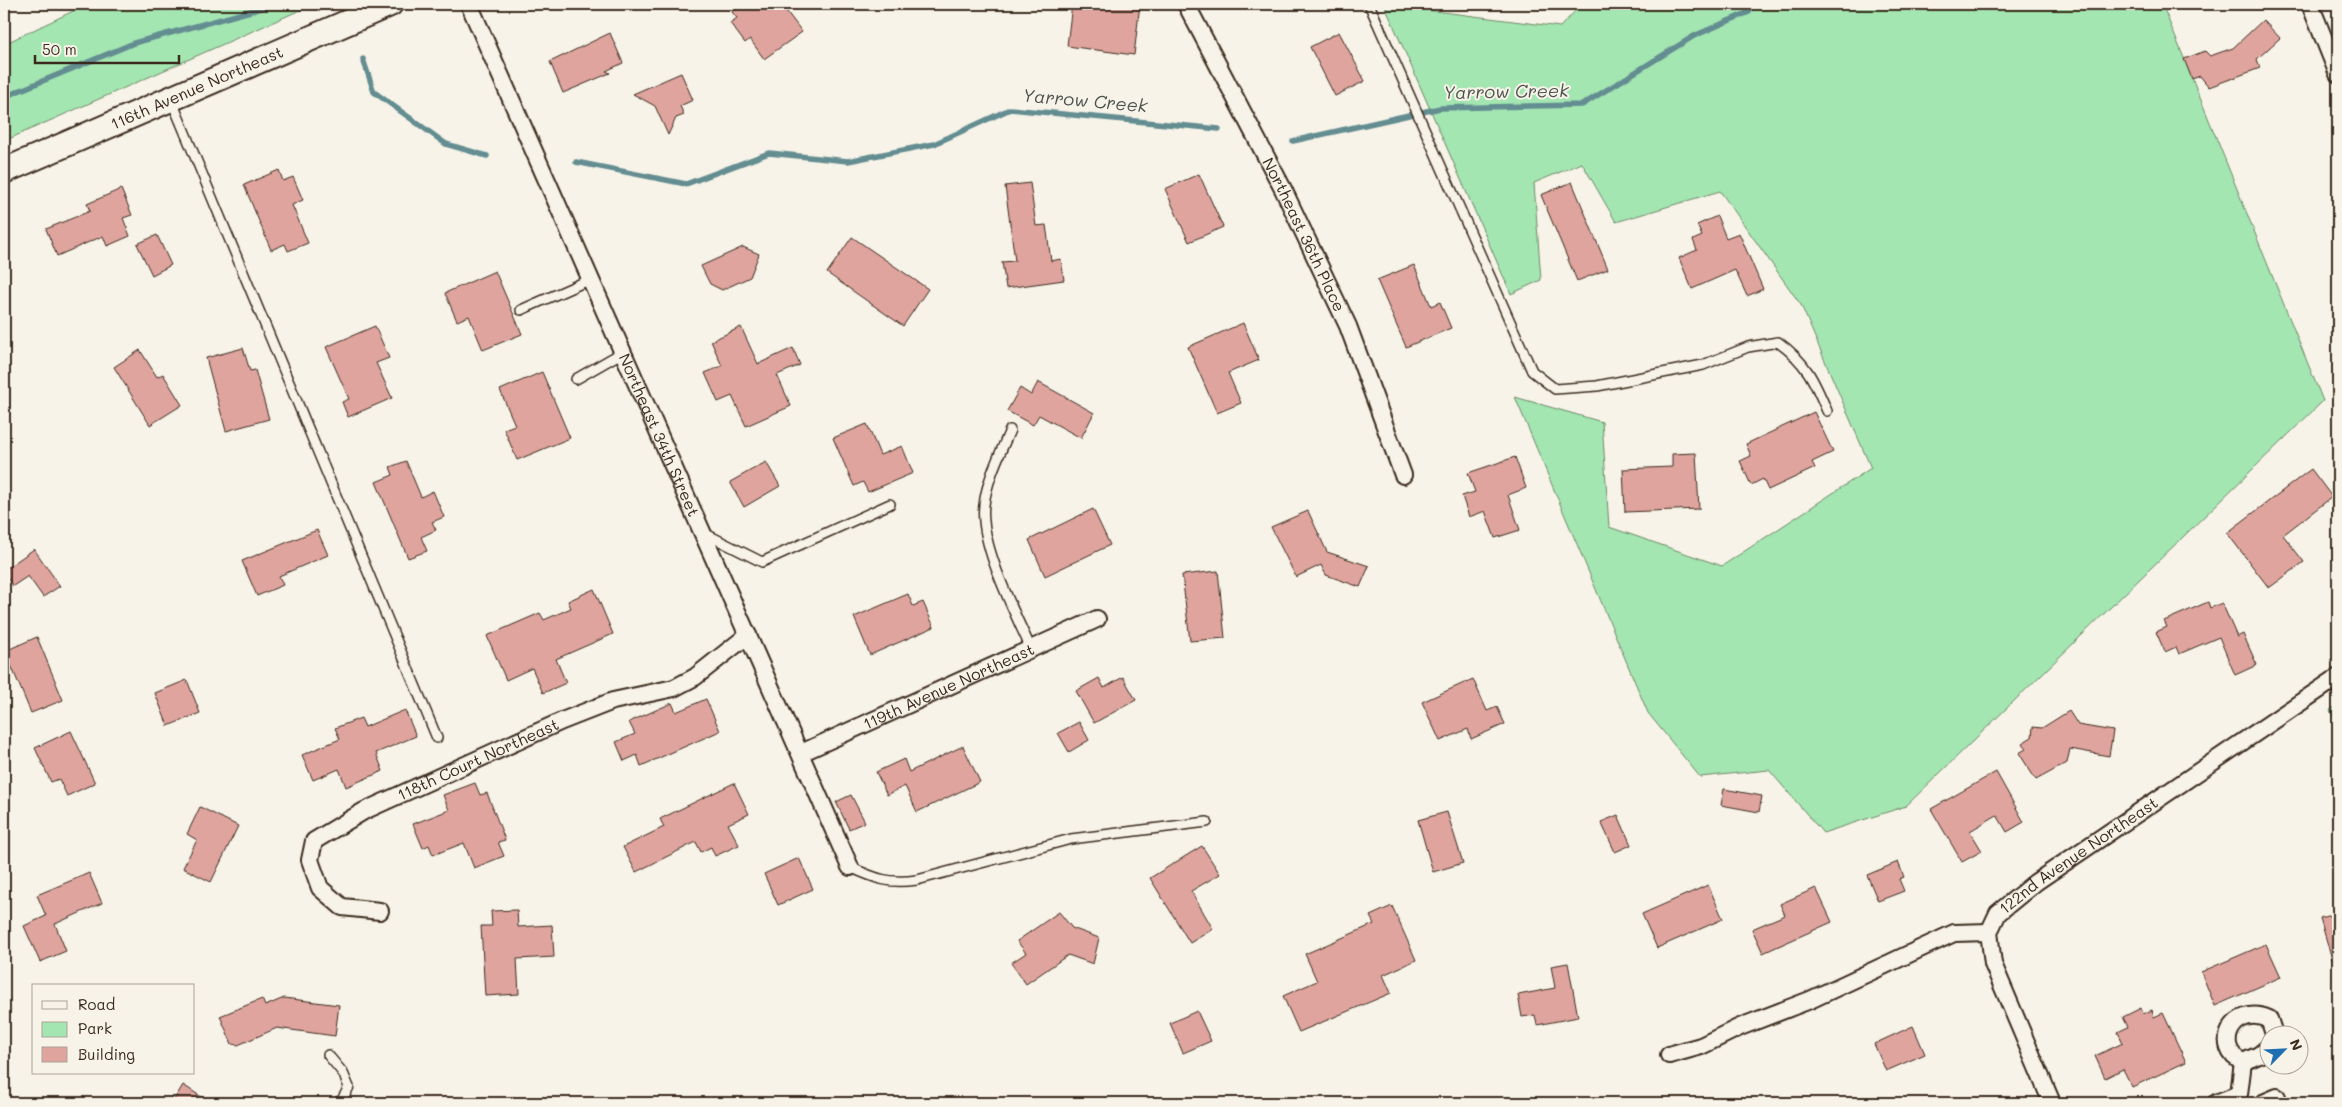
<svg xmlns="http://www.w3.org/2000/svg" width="2342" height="1107" font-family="Mali,sans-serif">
	<rect width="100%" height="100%" fill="#f7f3e8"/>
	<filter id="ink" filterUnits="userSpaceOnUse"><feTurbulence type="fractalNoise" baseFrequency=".02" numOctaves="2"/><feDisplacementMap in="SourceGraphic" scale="10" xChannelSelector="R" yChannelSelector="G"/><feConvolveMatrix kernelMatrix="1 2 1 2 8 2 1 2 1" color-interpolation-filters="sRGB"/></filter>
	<g filter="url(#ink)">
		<g fill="#a3e6b1" stroke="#6f8868">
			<polygon points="88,4 314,4 4,141 4,44"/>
			<polygon points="1384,4 1418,4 1419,9 1560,27 1582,4 2162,4 2323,401 1906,806 1823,833 1769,770 1700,777 1648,713 1515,397 1602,422 1609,527 1722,566 1871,468 1801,305 1720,191 1616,222 1582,163 1534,183 1541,280 1511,294"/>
			<polygon points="2338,705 2338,728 2330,710"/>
		</g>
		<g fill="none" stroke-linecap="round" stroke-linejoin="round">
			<g stroke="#648d91" stroke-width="5.5">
				<polyline points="363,59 374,92 446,144 487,156"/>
				<polyline points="4,97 134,43 276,4"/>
				<polyline points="1293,141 1440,108 1582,105 1694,36 1749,12 1754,4"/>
				<polyline points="576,162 686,184 769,153 848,161 934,144 1010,109 1219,129"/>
			</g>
		</g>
		<g fill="#dfa49e" stroke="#3b2a1e">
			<polygon points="742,4 781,4 802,32 764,59 750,39 745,43 730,23 737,18 732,12"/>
			<polygon points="1072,4 1104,8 1104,4 1140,4 1134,55 1067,46"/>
			<polygon points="2263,20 2280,38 2257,59 2260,68 2209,87 2200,76 2192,79 2184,59 2205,51 2210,56 2233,48"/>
			<polygon points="1339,32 1365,81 1335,96 1310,47"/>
			<polygon points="610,33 623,63 606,71 610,73 563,93 550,62"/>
			<polygon points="681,73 693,100 680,106 684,115 676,118 668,135 655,106 633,94"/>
			<polygon points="279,170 283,181 293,177 303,200 292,205 308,243 288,251 285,244 271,250 244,185"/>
			<polygon points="1199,174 1223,227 1189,242 1165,189"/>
			<polygon points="1572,182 1608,269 1577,281 1541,195"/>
			<polygon points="1030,183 1036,226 1046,225 1051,261 1061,259 1064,280 1006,288 1002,262 1015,261 1005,186"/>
			<polygon points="121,189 132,215 123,218 130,236 107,246 103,236 57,256 46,229 90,211 87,204"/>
			<polygon points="1717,216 1726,238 1739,233 1763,289 1747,296 1735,270 1692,289 1679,258 1697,250 1693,240 1702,236 1697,225"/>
			<polygon points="157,235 171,265 152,275 137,244"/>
			<polygon points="852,237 928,289 903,326 827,273"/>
			<polygon points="743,247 759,254 750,277 722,290 710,284 701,266"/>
			<polygon points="1414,265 1431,306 1440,302 1451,328 1406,347 1377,280"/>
			<polygon points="495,271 522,334 483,350 469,316 457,321 445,293"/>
			<polygon points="1243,323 1259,360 1228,373 1241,403 1217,413 1188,347"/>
			<polygon points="375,326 389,358 376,363 392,398 348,417 342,402 349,399 326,347"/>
			<polygon points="741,327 758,364 793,348 800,365 777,375 791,406 746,426 732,396 718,402 705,373 722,366 711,341"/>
			<polygon points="243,348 250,371 255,370 269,419 226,431 206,358"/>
			<polygon points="140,350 157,377 163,374 182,405 150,425 114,367"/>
			<polygon points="542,372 570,438 517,460 504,429 515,425 500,390"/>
			<polygon points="1038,382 1094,413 1081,438 1039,415 1033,425 1007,411 1020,388 1031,395"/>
			<polygon points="1814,412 1833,452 1812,462 1815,468 1768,490 1763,479 1751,485 1740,461 1751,456 1746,444"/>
			<polygon points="867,424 880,455 902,446 913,473 868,492 863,482 854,486 833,438"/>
			<polygon points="1696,453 1699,509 1625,512 1623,469 1672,467 1672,454"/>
			<polygon points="1515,457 1526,488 1508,495 1520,530 1495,538 1485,511 1469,517 1462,496 1475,492 1468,473"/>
			<polygon points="406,461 421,497 433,491 444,517 432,522 436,530 421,537 427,551 408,558 376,482 393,475 390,467"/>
			<polygon points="766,462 780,486 744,507 730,482"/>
			<polygon points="2311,469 2332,497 2283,535 2304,562 2269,588 2227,533"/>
			<polygon points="1093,509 1110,545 1045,576 1029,540"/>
			<polygon points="1308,511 1327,552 1369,566 1360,587 1326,575 1321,565 1296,577 1271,527"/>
			<polygon points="317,530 328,555 279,576 283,585 257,596 242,561"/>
			<polygon points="34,549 60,586 43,597 28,576 13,586 4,574 4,570"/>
			<polygon points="1218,571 1225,638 1190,641 1182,575"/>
			<polygon points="594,589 613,634 556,659 566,683 543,693 532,668 506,680 487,636 540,613 544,620 571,608 568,601"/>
			<polygon points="908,594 913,606 923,602 934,627 870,655 854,617"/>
			<polygon points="2208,602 2210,608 2222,603 2237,637 2243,634 2257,665 2235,675 2219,637 2179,654 2176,647 2165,652 2156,632 2167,627 2164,621"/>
			<polygon points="37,637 63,700 31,713 5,651"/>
			<polygon points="1123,677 1136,700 1094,723 1076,691 1099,678 1104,688"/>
			<polygon points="1473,679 1487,711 1497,707 1505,724 1471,739 1468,729 1440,741 1422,702"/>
			<polygon points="187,680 200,713 168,726 155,693"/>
			<polygon points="706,699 720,731 641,766 637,755 624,761 616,742 635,734 629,722 672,703 676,712"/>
			<polygon points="405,710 416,736 376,753 383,771 346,787 339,769 313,780 302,755 340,739 335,728 361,718 365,727"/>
			<polygon points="2069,711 2078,725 2113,731 2109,756 2070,749 2067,763 2036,780 2019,753 2026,749 2022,743 2032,737 2033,727 2042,728"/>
			<polygon points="1079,722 1089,740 1069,752 1058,733"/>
			<polygon points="71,731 95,783 67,796 59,779 51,782 35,748"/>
			<polygon points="963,746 980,782 917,812 905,786 887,795 876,772 904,759 909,772"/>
			<polygon points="1996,772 2024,822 2007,832 1997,815 1970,831 1982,851 1962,862 1931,809"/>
			<polygon points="475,783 480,795 487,793 505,840 498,842 504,856 474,868 464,843 433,855 429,845 423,848 413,824 449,810 443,795"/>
			<polygon points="734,783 749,814 728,824 739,845 715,856 711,847 701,852 696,842 636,872 623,847 664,827 660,819"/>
			<polygon points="1724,789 1762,796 1759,812 1721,805"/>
			<polygon points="851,795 865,822 849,829 836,802"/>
			<polygon points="200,807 238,826 211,882 183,868 197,840 187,834"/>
			<polygon points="1447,812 1463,863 1433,872 1418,820"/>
			<polygon points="1618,815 1631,845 1615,852 1601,822"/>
			<polygon points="1202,846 1220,874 1191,891 1213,929 1190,943 1150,878"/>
			<polygon points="799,858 813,889 778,905 764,874"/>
			<polygon points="1898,862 1904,877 1899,879 1904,891 1878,901 1867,875"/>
			<polygon points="89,873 102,903 55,924 66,951 40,962 24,926 46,916 37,895"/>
			<polygon points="1708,885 1723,919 1657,948 1642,914"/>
			<polygon points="1816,888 1832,922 1763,953 1752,929 1785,915 1780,904"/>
			<polygon points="1392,906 1416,960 1383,975 1391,993 1299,1032 1283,996 1317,981 1305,954 1374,924 1370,916"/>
			<polygon points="517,910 518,927 552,925 554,957 517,959 519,994 485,996 481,926 492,926 491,911"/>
			<polygon points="1059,912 1072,928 1099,938 1093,964 1068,955 1026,984 1011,963 1026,953 1017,941"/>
			<polygon points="2338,913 2338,965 2334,966 2320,918"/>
			<polygon points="2266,944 2281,977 2215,1006 2201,972"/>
			<polygon points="1568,963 1578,1017 1537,1025 1535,1015 1522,1017 1518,995 1555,988 1551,966"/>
			<polygon points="284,998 339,1005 335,1036 277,1028 238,1045 232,1044 220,1016 262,999 265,1006"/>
			<polygon points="2141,1008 2143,1014 2152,1010 2154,1017 2163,1013 2186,1062 2132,1087 2123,1069 2105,1078 2095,1056 2123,1043 2118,1032 2128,1027 2123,1017"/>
			<polygon points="1197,1011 1211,1041 1183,1053 1170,1023"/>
			<polygon points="1913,1026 1925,1054 1886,1071 1874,1044"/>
			<polygon points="183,1085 211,1103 172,1103"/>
		</g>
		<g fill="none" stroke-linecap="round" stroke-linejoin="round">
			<g stroke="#3b2a1e" stroke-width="12">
				<g id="lane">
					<path d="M1369 4 1532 371 1555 389 1597 386 1703 365 1748 347 1778 342C1806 362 1814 380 1827 411"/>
					<polyline points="171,99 437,738"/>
					<polyline points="521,310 591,279"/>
					<polyline points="576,379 623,352"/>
					<path d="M1010 430C1000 454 987 479 984 505 979 544 1015 613 1031 649"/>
					<polyline points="704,533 762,562 890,504"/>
					<path d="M850 867C876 879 889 884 917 880L1071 839 1207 822"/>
					<polyline points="328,1055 343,1073 349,1087 342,1100 337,1103"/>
				</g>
			</g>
			<g stroke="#3b2a1e" stroke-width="20">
				<g id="street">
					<path id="s1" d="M469 4 850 867"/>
					<path id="s2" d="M1186 4 1283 189 1348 326 1403 475"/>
					<polyline points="2310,4 2338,74"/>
					<path id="s3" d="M801 753 1097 619"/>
					<path id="s4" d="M380 911 342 907 320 888 310 860 314 841 364 811 562 721 613 701 674 688 695 677 748 635"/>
					<path id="s5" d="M1989 932 1998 913 2036 882 2338 677"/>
					<polyline points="1989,932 1993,964 2052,1103"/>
					<path d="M2270 1046 2259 1055 2243 1062C2212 1049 2232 1003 2269 1019L2274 1034"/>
					<polyline points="1669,1055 1701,1046 1740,1027 1810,1000 1954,933 1989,932"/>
					<polyline points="2216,1103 2239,1094 2243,1062"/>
					<polyline points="2263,1103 2277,1097"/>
				</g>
			</g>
			<g stroke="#3b2a1e" stroke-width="28">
				<g id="secondary">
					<path id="s6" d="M4 171 390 4"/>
				</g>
			</g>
			<use href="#lane" stroke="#f7f3e8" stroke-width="9"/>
			<use href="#street" stroke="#f7f3e8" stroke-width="16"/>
			<use href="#secondary" stroke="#f7f3e8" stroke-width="24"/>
		</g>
	</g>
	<g text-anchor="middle" stroke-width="4" stroke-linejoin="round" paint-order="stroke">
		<g font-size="16" fill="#3b2a1e" stroke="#f7f3e8">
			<text dy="6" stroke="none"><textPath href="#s6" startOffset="210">116th Avenue Northeast</textPath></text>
			<text dy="6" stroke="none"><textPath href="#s2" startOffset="259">Northeast 36th Place</textPath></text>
			<text dy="6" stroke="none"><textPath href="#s1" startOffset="471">Northeast 34th Street</textPath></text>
			<text dy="6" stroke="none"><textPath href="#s3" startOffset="162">119th Avenue Northeast</textPath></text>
			<text dy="6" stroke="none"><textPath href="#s4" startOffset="300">118th Court Northeast</textPath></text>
			<text dy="6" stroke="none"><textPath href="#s5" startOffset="120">122nd Avenue Northeast</textPath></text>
		</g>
		<g font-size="18" font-style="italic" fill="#4c534e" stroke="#f7f3e8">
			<text transform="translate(1506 92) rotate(-1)" y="6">Yarrow Creek</text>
			<text transform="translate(1085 101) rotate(5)" y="6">Yarrow Creek</text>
		</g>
	</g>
	<rect width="2342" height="1107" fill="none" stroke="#f7f3e8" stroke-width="20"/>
	<rect x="10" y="10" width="2322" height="1087" fill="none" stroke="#3b2a1e" stroke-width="2" filter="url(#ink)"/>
	<rect x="32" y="984" width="162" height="90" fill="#f7f3e8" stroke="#aca397"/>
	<rect x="42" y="1001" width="25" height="8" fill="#f7f3e8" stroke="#aca397"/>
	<text x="78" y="1010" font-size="15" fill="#3b2a1e">Road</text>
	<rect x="42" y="1022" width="25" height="15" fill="#a3e6b1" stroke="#aca397"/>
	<text x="78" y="1034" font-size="15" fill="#3b2a1e">Park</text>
	<rect x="42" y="1047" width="25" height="15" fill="#dfa49e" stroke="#aca397"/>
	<text x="78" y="1060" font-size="15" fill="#3b2a1e">Building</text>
	<g transform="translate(2284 1050) rotate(66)"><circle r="24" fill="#f7f3e8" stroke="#aca397"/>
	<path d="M0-4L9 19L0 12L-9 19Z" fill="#1f6fb2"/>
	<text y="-8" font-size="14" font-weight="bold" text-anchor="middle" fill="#3b2a1e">N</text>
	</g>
	<path d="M35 55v8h144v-8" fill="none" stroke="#3b2a1e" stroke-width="2.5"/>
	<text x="42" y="55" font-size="15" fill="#3b2a1e" stroke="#f7f3e8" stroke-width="4" paint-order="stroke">50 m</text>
</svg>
